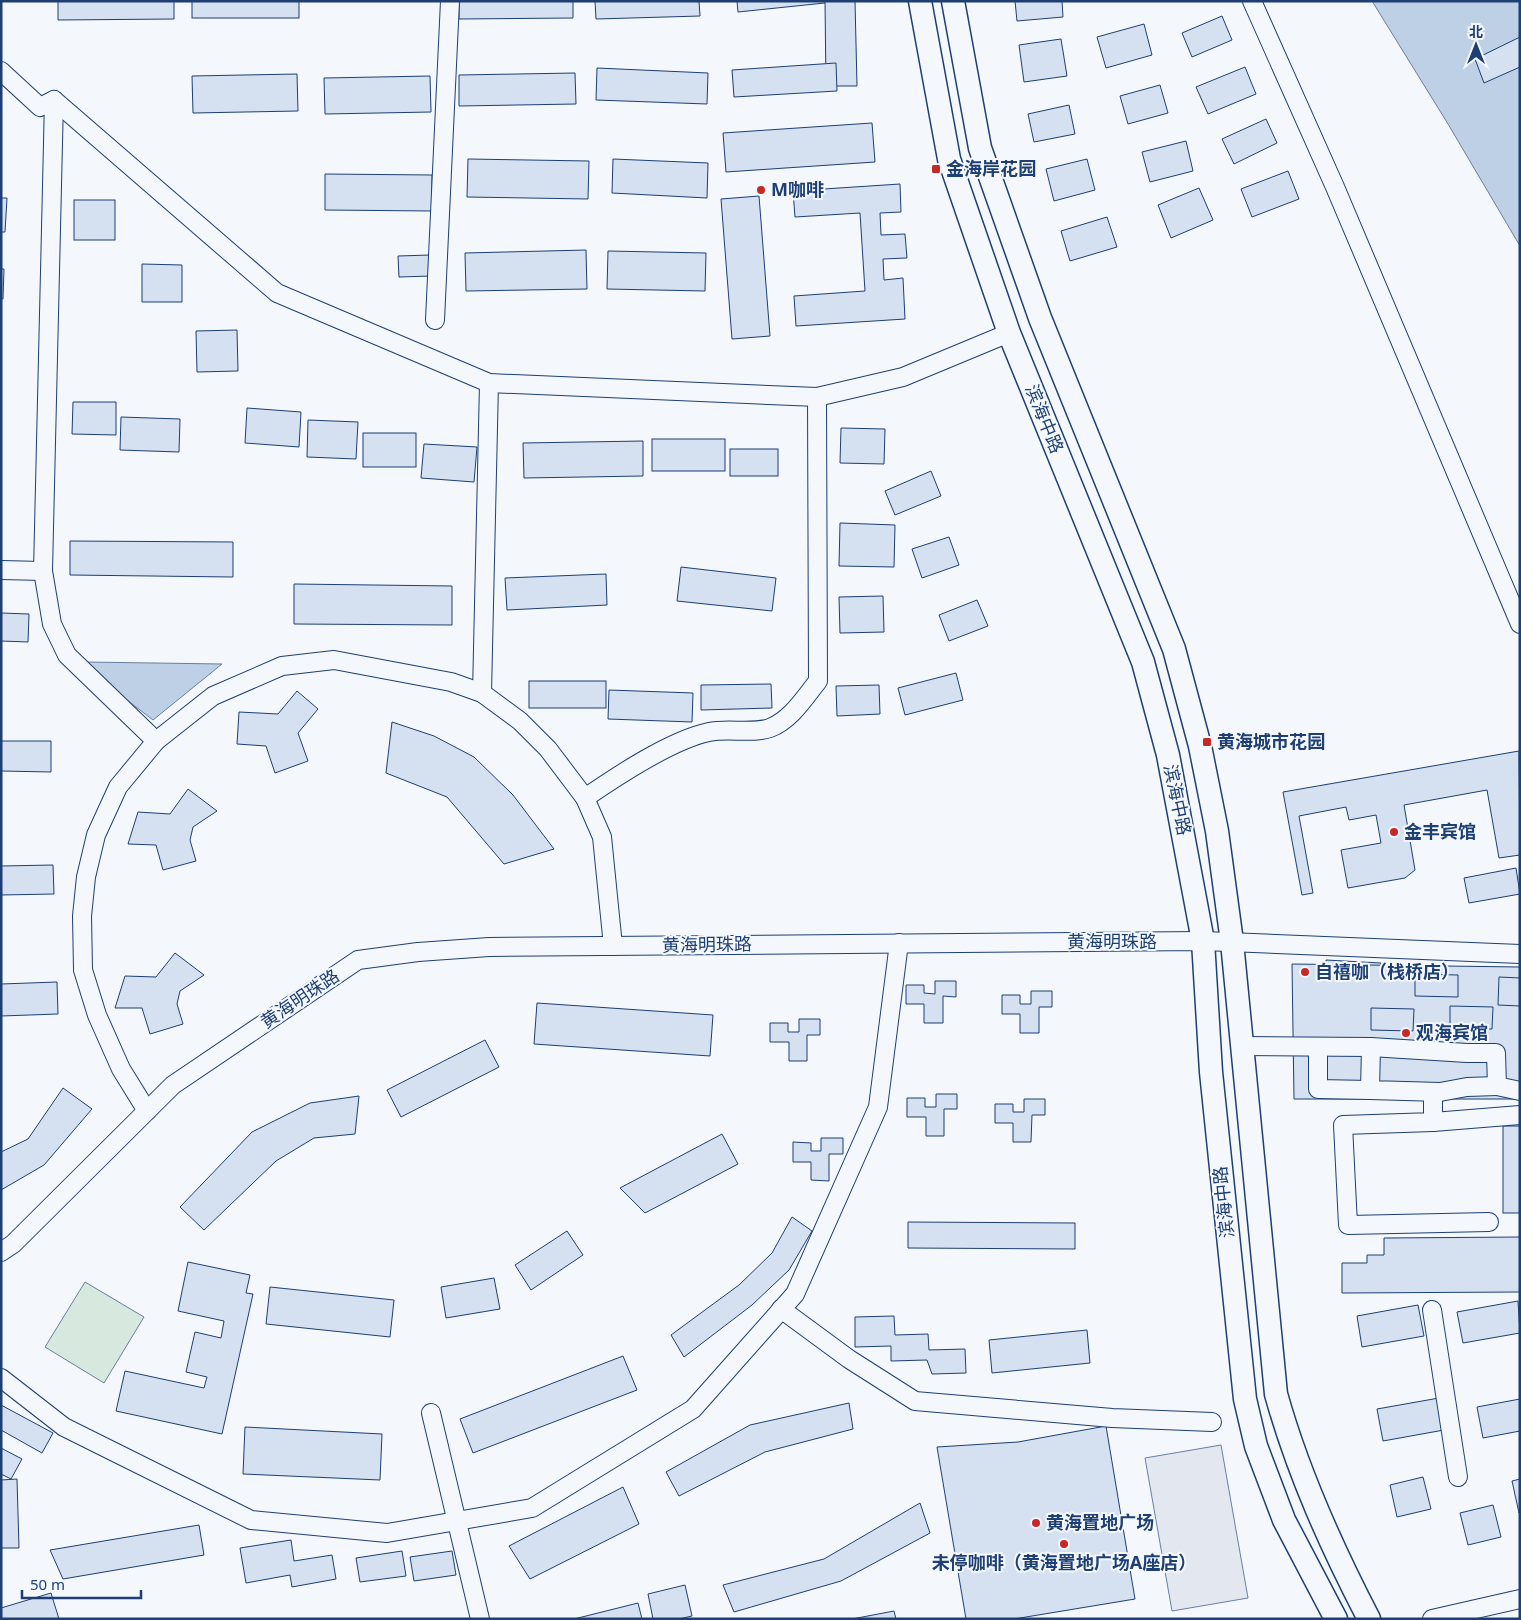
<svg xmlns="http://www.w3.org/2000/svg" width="1521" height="1620" font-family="'Noto Sans','Noto Sans SC',sans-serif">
	<rect width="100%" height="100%" fill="#f4f7fb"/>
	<polygon fill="#d7e8df" stroke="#687fa3" points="85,1282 144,1317 104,1383 45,1347"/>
	<polygon fill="#e3e8f0" stroke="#687fa3" points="1221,1445 1248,1598 1172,1611 1145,1458"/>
	<g fill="#bed0e5" stroke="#687fa3">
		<polygon points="1372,1 1520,1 1520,246 1448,124"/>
		<polygon points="86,662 222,664 153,720 89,671"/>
	</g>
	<g fill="#d5e0f0" stroke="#1d3f73">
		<polygon points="58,1 174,1 174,19 58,20"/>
		<rect x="192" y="1" width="107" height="17"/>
		<polygon points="459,1 573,1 573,18 459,19"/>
		<polygon points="595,1 699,1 700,16 596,19"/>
		<polygon points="737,1 844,1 738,12"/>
		<polygon points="825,1 855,1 857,86 826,86"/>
		<polygon points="1015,1 1062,1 1063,17 1017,21"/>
		<polygon points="1222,16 1232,40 1192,57 1182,33"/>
		<polygon points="1144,24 1152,55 1106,68 1097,37"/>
		<polygon points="1520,37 1520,67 1484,83 1475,59"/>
		<polygon points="1061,39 1067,76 1024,82 1019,45"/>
		<polygon points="836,63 837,91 734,97 732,70"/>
		<polygon points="1245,67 1256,94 1208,114 1196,87"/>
		<polygon points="597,68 708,73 707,104 596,100"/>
		<polygon points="575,73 576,104 459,106 459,75"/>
		<polygon points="297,74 298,111 193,113 192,76"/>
		<polygon points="430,76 431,112 325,114 324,78"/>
		<polygon points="1160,85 1168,113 1128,124 1120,96"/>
		<polygon points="1069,105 1075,134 1034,142 1028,114"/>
		<polygon points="1266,119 1277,143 1234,164 1222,139"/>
		<polygon points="872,123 875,162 726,172 723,133"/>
		<polygon points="1186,141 1193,171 1150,182 1142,152"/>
		<polygon points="468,159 589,161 588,199 467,197"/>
		<polygon points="613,159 708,163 707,198 612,193"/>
		<polygon points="1087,159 1095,190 1054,201 1046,169"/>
		<polygon points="1288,171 1299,199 1252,217 1241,189"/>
		<polygon points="325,174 432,175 432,211 325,210"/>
		<polygon points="900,184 901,212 880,213 881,235 905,234 907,258 883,259 884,280 903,278 905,319 796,326 794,296 865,291 860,213 795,217 793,191"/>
		<polygon points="1199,188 1213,220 1171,238 1158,205"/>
		<polygon points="759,196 770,336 732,339 721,199"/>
		<polygon points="1,198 7,198 5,232 1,232"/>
		<rect x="74" y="200" width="41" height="40"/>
		<polygon points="1107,217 1117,247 1070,261 1061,231"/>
		<polygon points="586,250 587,289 466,291 465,253"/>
		<polygon points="608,251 706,253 705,291 607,289"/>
		<polygon points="430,255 431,276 399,277 398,256"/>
		<polygon points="142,264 182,265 182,302 142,302"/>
		<polygon points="1,269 4,269 3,299 1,299"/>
		<polygon points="237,330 238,371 197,372 196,331"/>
		<polygon points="73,402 116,402 116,435 72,434"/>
		<polygon points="247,408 301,412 299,447 245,443"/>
		<polygon points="121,417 180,419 179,452 120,450"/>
		<polygon points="308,420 358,422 356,459 307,457"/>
		<polygon points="841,428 885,429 884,464 840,463"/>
		<rect x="363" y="433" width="53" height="34"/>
		<rect x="652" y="439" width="73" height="32"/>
		<polygon points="643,441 643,476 524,478 523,443"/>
		<polygon points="424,444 477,447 474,482 421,478"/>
		<rect x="730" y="449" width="48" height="27"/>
		<polygon points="931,471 941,496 895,515 885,491"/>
		<polygon points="840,523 895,525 894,567 839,566"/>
		<polygon points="949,537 959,565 922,578 912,549"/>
		<polygon points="70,541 233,542 233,577 70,575"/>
		<polygon points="681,567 776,578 772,611 677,601"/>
		<polygon points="606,574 607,605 507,610 505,578"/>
		<polygon points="294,584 452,586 452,625 294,624"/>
		<polygon points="883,596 884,632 840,633 839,597"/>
		<polygon points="977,600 988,626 949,641 939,615"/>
		<polygon points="1,613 29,614 28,642 1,641"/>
		<polygon points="956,673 963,700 905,715 898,688"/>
		<rect x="529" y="681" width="77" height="27"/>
		<polygon points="771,684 772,708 701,710 701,685"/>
		<polygon points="879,685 880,714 837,716 836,686"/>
		<polygon points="609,690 693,693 692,722 608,719"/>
		<polygon points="297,691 318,709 298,733 308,761 275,773 266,746 237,744 239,712 278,714"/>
		<polygon points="392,722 434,736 474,757 513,795 554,849 504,864 447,797 386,773"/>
		<polygon points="1,741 51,741 51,772 1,771"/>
		<polygon points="1519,751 1520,855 1499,858 1487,790 1404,805 1415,870 1405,878 1348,888 1341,850 1381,843 1376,815 1349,820 1346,807 1299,816 1313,893 1302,895 1283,792"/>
		<polygon points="188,789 217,811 193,827 190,840 196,861 163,870 156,845 128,844 138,812 170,814"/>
		<polygon points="53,865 54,894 1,895 1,866"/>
		<polygon points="1516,868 1520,894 1469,903 1464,878"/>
		<polygon points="175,953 204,975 180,991 177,1004 183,1024 150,1034 142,1008 115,1008 125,976 156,977"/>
		<polygon points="1326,960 1381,963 1379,1000 1324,997"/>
		<polygon points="1292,964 1520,967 1520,1099 1294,1099"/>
		<polygon points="1415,974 1458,975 1458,997 1415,996"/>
		<polygon points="1499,977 1520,978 1520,1006 1498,1005"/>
		<polygon points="935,981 956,981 956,997 943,996 943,1023 924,1023 924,1004 906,1004 906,985 924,985 924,993 935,994"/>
		<polygon points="57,982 58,1014 1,1016 1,984"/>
		<polygon points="1031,991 1052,991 1052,1007 1039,1007 1039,1033 1020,1033 1020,1014 1002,1014 1002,995 1020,995 1020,1004 1031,1004"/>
		<polygon points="537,1003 713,1015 710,1056 534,1044"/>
		<polygon points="1450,1006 1493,1007 1492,1029 1450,1028"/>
		<polygon points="1371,1008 1414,1009 1413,1031 1371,1030"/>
		<polygon points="799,1019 820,1019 820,1035 807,1035 807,1061 789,1061 789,1042 770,1042 770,1023 788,1023 788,1032 799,1032"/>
		<polygon points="485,1040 499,1067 401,1117 387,1090"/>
		<polygon points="63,1088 92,1109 44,1165 1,1190 1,1152 28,1139"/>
		<polygon points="936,1094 957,1094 957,1109 944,1109 944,1136 926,1136 926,1117 907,1117 907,1098 925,1098 925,1107 936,1107"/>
		<polygon points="359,1096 355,1134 314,1138 276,1161 204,1230 180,1207 252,1132 310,1103"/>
		<polygon points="1024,1099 1045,1099 1045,1115 1032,1115 1031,1142 1013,1142 1013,1123 995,1123 995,1104 1013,1104 1013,1112 1024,1112"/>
		<rect x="1503" y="1126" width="17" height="87"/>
		<polygon points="722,1134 738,1164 645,1213 620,1188"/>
		<polygon points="821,1138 843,1138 843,1154 829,1154 829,1181 811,1180 811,1162 793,1162 793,1142 811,1143 811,1151 821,1151"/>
		<polygon points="792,1217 812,1231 789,1270 752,1305 684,1357 671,1335 739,1285 772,1253"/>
		<polygon points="908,1222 1075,1223 1075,1249 908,1248"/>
		<polygon points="567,1231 583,1255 531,1290 515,1265"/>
		<polygon points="1520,1237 1520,1292 1342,1293 1342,1263 1367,1263 1367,1255 1384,1255 1384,1238"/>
		<polygon points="188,1262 250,1275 246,1293 253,1294 222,1434 116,1411 125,1371 204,1388 207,1377 186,1372 195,1332 221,1338 224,1321 178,1311"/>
		<polygon points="494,1278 500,1309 446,1318 441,1287"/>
		<polygon points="270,1287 394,1300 390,1337 266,1324"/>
		<polygon points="1518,1301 1520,1333 1463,1343 1457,1312"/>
		<polygon points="1418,1305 1424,1336 1362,1347 1357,1316"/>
		<polygon points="894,1316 895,1335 928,1334 929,1350 965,1349 966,1373 932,1374 927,1360 891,1361 891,1346 855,1347 855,1317"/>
		<polygon points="1087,1330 1090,1363 992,1373 989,1340"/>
		<polygon points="623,1356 637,1390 473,1453 460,1419"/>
		<polygon points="1439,1398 1444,1430 1383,1441 1377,1409"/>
		<polygon points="1520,1399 1520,1431 1483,1438 1477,1407"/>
		<polygon points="849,1403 853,1429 765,1452 679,1496 666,1472 750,1425"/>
		<polygon points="1,1405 53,1433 42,1453 1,1430"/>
		<polygon points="1106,1426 1135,1599 1014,1619 966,1619 937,1447 1018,1442"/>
		<polygon points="245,1427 382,1434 380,1480 243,1474"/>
		<polygon points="1,1448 22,1459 11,1479 1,1474"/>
		<polygon points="1423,1477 1431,1509 1397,1517 1390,1485"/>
		<polygon points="17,1479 19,1548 1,1548 1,1480"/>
		<polygon points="1520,1479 1520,1513 1519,1513 1512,1481"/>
		<polygon points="623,1487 639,1524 530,1579 509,1546"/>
		<polygon points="920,1503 930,1533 841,1581 734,1612 723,1585 824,1559"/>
		<polygon points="1493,1505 1501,1537 1468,1545 1460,1513"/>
		<polygon points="199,1525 204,1555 63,1579 50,1550"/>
		<polygon points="291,1540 294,1561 332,1555 336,1579 292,1587 290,1575 246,1583 240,1548"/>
		<polygon points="402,1551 406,1576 360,1582 356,1558"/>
		<polygon points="452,1551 456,1575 414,1581 410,1557"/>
		<polygon points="685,1585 692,1616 679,1619 653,1619 648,1594"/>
		<polygon points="51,1593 59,1619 1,1619 1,1608"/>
		<polygon points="638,1603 642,1619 574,1619"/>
		<polygon points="894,1611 896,1619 852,1619"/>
	</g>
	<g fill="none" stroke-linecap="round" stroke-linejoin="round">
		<g stroke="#1d3f73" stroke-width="20">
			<g id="minor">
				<polyline points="1252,1 1335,187 1520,624"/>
				<polyline points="1,71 40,107 54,100 277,293 489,383 817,397 903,377 1009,333"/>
				<polyline points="54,100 43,571 52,624 67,655 156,741"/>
				<polyline points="435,320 450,1"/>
				<polyline points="489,383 482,693 520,721 548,749 585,798 602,837 613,946"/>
				<polyline points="1,570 43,571"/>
				<path d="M585 798C617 776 671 740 709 732 727 728 754 734 770 728 791 720 805 697 818 681L817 397"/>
				<polyline points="1241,1046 1371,1047 1467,1053 1496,1053 1497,1086 1520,1091"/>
				<polyline points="1318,1047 1318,1089 1370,1090"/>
				<polyline points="1371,1047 1370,1090 1440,1092 1467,1087 1497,1086"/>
				<polyline points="1433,1092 1433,1122 1343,1125 1348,1225 1489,1222"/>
				<polyline points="147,1111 121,1069 97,1015 83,970 82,916 86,877 96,835 118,787 156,741 213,696 282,666 334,660 451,682 482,693"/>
				<polyline points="1433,1122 1520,1115"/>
				<polyline points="1,1252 13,1244 173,1085 358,960 418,952 489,947 1203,941 1520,954"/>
				<polyline points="781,1309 849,1359 915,1401 1112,1418 1212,1422"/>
				<polyline points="1432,1310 1458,1477"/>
				<polyline points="1,1378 64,1427 251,1520 387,1533 532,1508 693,1409 795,1294 878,1107 899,943"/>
				<polyline points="431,1413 480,1619"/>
				<polyline points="1432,1619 1520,1599"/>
			</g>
		</g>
		<g stroke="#1d3f73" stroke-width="25">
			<g id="major">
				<polyline points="920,1 949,159 1009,333 1143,662 1168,755 1203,941 1211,1072 1245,1399 1256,1446 1284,1520 1336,1619"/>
				<path d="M953 1 980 148 1040 318 1174 649 1200 746 1217 831 1232 942 1276 1394C1298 1473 1331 1546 1369 1619"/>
			</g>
		</g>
		<use href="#minor" stroke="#f4f7fb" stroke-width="18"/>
		<use href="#major" stroke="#f4f7fb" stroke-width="22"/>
	</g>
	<g fill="#c62828" stroke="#f4f7fb" stroke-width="2">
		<rect x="931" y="164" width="10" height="10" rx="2.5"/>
		<circle cx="761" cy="190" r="5"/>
		<rect x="1202" y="737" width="10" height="10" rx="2.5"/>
		<circle cx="1394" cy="832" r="5"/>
		<circle cx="1305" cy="972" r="5"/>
		<circle cx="1406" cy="1033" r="5"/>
		<circle cx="1036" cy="1523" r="5"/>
		<circle cx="1064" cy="1544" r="5"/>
	</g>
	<g text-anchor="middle" stroke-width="4" stroke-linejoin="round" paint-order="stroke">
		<g font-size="18" font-weight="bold" fill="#1d3f73" stroke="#f4f7fb" text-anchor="start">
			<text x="946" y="175">金海岸花园</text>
			<text x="771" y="196">M咖啡</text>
			<text x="1217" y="748">黄海城市花园</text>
			<text x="1404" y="838">金丰宾馆</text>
			<text x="1315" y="978">自禧咖（栈桥店）</text>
			<text x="1416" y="1039">观海宾馆</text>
			<text x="1046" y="1529">黄海置地广场</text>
			<text x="1064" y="1569" text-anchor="middle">未停咖啡（黄海置地广场A座店）</text>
		</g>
		<g font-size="18" fill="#1d3f73" stroke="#f4f7fb">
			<text transform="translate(1044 419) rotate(68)" y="6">滨海中路</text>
			<text transform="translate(1177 800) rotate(78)" y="6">滨海中路</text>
			<text x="1112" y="948">黄海明珠路</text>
			<text transform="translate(707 945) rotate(-1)" y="6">黄海明珠路</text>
			<text transform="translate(300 999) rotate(-34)" y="6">黄海明珠路</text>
			<text transform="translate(1224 1202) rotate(-96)" y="6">滨海中路</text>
		</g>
	</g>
	<rect width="1521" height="1620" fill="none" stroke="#1d3f73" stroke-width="5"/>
	<g transform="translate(1476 45)" stroke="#f4f7fb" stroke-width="4" paint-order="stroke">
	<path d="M0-4L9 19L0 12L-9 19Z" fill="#1d3f73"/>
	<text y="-8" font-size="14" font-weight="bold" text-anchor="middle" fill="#1d3f73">北</text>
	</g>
	<path d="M22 1590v8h119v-8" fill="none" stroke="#1d3f73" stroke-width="2.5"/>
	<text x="30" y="1590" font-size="15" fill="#1d3f73" stroke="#f4f7fb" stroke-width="4" paint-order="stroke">50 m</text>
</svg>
